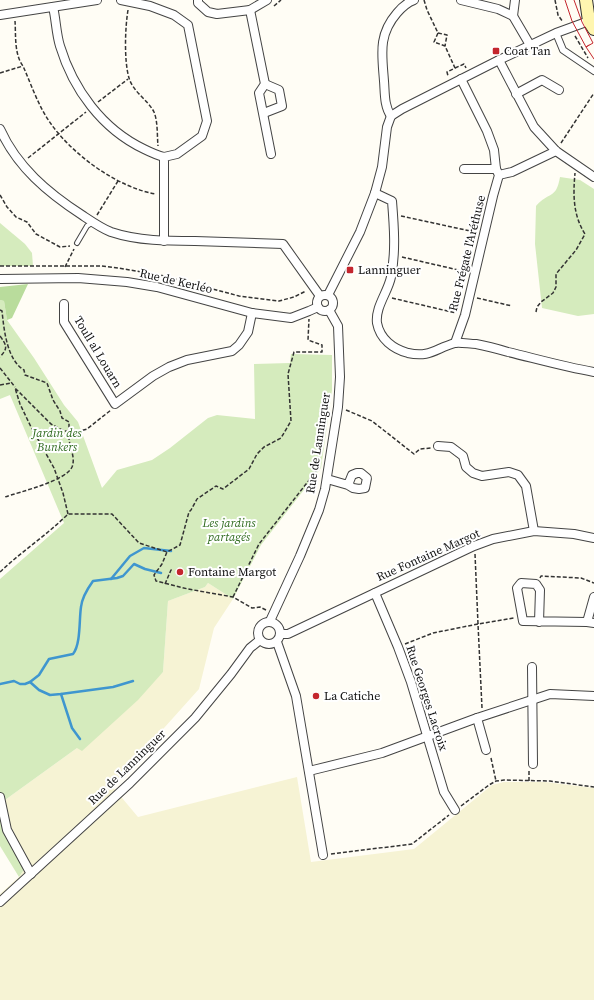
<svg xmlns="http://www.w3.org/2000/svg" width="594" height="1000" font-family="'Source Serif 4',serif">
	<rect width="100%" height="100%" fill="#fffdf5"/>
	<polygon fill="#f6f3d4" points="208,583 233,599 214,628 199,689 112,786 138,817 297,777 311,862 414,849 492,785 504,782 545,782 594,788 594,1000 0,1000 0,894 19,877 27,865 7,821 5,800 77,748 163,672 168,601 205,587"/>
	<g fill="#d5ebbd">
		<path d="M560 177 580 180 594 189V314L578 316 542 308 535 244 536 206C549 191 556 200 560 177Z"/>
		<polygon points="0,223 25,244 32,253 33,266 0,266"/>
		<polygon points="0,300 4,301 7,320 34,358 64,405 78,422 102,488 117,470 152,460 170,448 208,418 217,415 255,419 254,364 290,363 291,354 332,355 332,390 321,468 261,545 233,599 208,583 205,587 168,601 163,672 138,700 82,751 77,748 5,800 7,821 27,865 19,877 0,846 0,579 64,523 10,395 0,399"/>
	</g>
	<polygon fill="#b9dc9c" points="28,284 12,318 7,320 4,301 0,300 0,287"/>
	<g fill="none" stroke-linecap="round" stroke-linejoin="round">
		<g stroke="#3f96cf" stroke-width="2.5">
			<polyline points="111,579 130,556 144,548 171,551"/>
			<polyline points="30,682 39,690 50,695 61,694 113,687 133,681"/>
			<path d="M0 684 14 681 20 684H25L30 682 39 675 49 659 73 654C81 644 79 619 81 607 82 597 88 588 93 581L117 578 123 576 134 564 145 569 161 573"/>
			<polyline points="61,694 72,728 80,739"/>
		</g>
		<g stroke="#444" stroke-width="6">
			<polyline id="service" points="77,243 87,226 93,222"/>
		</g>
		<g stroke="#444" stroke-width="8">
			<polyline id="pedestrian" points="556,33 563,50 594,71"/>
		</g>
		<g stroke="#444" stroke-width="10">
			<g id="minor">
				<polyline points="121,0 150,6 174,15 188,25 207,121 202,136 177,154 164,157 164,241"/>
				<polyline points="198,0 198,3 208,12 217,14 250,10 267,0"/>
				<polyline points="461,0 498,9 513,16 530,45"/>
				<path d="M53 7C56 19 56 33 60 46 73 89 102 129 144 149 150 152 156 155 164 157"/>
				<polyline points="250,10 265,84 259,93 271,154"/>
				<polyline points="0,15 97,0"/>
				<polyline points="513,16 515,0"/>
				<polyline points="499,60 534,127 556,151 594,177"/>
				<polyline points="516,94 542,80 559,90"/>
				<polyline points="264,113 282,106 279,90 265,84"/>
				<polyline points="391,116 402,109 499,60 556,33 589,21"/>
				<path d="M391 116C384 106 385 93 384 81 382 54 378 35 397 13 402 7 406 3 414 0"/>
				<path d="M0 129C17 167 48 193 82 215 91 221 101 228 111 232 138 241 168 241 195 241 225 242 254 243 283 244L320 296"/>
				<polyline points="464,169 496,169"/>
				<polyline points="499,175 512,172 556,151"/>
				<path d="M375 193 392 201C394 226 396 252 391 277 388 292 375 307 377 323 380 339 393 349 408 353 430 358 436 348 455 343 460 342 470 344 476 344 487 346 498 349 508 352 537 359 565 367 594 372"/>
				<polyline points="0,279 78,278 127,282 157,287 252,313 291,318 309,311 318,307"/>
				<polyline points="328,295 360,232 375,193 382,167 387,127 391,116"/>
				<circle cx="325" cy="303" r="8"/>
				<polyline points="64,304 64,322 115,404 153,376 169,367 187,360 232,351 239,345 248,332 252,313"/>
				<polyline points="455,343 465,315 493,196 499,175 496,169 494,150 487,131 461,79"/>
				<polyline points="438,446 451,447 463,456 466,467 473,473 482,476 509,472 518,475 526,486 534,531"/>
				<polyline points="327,479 348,485 353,488 359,489 365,488 367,478 361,473 357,473 352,475 348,485"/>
				<polyline points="375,593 398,647 411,682 444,792 455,810"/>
				<polyline points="270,621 300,556 319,510 325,489 338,407 340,377 338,326 329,310"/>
				<circle cx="269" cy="633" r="11"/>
				<polyline points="539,622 540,590 536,584 521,583 517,588 523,621 587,622 594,623"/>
				<polyline points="587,622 594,597"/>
				<polyline points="281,634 288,634 474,546 493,539 534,531 574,534 594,538"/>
				<polyline points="277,642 296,696 323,855"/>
				<polyline points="532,667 533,764"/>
				<polyline points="477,718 550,694 594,696"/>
				<polyline points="309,771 382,753 477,718 486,750"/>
				<polyline points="0,797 7,830 31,874"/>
				<polyline points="0,902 130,783 195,718 231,674 250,648 260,640"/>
			</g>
		</g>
		<g stroke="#333" stroke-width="14">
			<polyline id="secondary" points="586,0 589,21 594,29"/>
		</g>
		<g stroke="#333" stroke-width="1.5" stroke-dasharray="4 2" stroke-linecap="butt">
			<polyline points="424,0 427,10 438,33 434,42 445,46 455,68 447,72 448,76"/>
			<polyline points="555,0 558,15 563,22"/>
			<polyline points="274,6 281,0"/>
			<path d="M128 10C125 28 124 61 129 78 133 92 148 100 154 112 158 122 157 135 158 146"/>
			<path d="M15 21C16 35 14 54 23 66 31 84 38 105 49 121 71 154 118 188 156 194"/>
			<polyline points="438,33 447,35 445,46"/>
			<polyline points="575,36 588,58"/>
			<polyline points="455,68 464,64 466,68"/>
			<polyline points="0,73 23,66"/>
			<polyline points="98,102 128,79"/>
			<polyline points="561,143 594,93"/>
			<polyline points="28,158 86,112"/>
			<polyline points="0,195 7,207 16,217 27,222 36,234 60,247 70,246"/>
			<polyline points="97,215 118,181"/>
			<polyline points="401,216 475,232"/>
			<polyline points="402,257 467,272"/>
			<polyline points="0,266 101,266 118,268 160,275 239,296 279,301 294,297 306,291"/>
			<polyline points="65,267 74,249"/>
			<polyline points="392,298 456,313"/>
			<polyline points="477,298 512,306"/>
			<path d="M0 310 2 311C4 330 7 360 24 370L25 375 47 383 53 400 60 411 62 418 69 422C69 427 69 432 69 437 69 447 76 457 72 467 66 481 19 492 5 497"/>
			<path d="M536 312 537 307 541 302 553 293 556 287V274L576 250 585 234C573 215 573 195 575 173"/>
			<path d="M0 336C7 346 8 348 0 357"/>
			<polyline points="0,368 15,387"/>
			<polyline points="0,385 11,383"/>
			<polyline points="346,410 372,421 414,454 420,449 431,448"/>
			<polyline points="68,514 63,493 54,468 31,427 20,404 15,388 51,424 64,431 77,432 87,429 111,410"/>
			<polyline points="475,554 478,624 514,618"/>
			<path d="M0 572C22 551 47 535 68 514H112L139 543 167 552"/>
			<polyline points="540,578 541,576 581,578 594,583"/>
			<polyline points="165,584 171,570 173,570"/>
			<polyline points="233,597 259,544 317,470 320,470"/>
			<polyline points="266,610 260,607 252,608 233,597 188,589 156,581 154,575 162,564 167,552 180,545 189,512 191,510 197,499 216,486 223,489 249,469 257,454 264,447 281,438 291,421 288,374 294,352 322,352 322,345 308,340 309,319"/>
			<polyline points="405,644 433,633 478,624 482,708"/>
			<polyline points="491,758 496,781"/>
			<polyline points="529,781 529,770"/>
			<polyline points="461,806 489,785 496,781 504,780 550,781 594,787"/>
			<polyline points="331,854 412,844 449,815"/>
		</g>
		<use href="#service" stroke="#fff" stroke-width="4"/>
		<use href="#pedestrian" stroke="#fff" stroke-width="6"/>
		<use href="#minor" stroke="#fff" stroke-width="8"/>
		<use href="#secondary" stroke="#fff6b0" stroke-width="12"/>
		<g stroke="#c4262e" stroke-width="1">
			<polyline points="565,0 572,21 586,47 593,43 582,22 574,0"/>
			<polyline points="589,45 586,47 594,59"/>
		</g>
	</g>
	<g fill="#c4262e" stroke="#fff" stroke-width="1.5">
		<rect x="492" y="47" width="8" height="8" rx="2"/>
		<rect x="346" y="266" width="8" height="8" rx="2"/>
		<circle cx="180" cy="572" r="4"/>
		<circle cx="316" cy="696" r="4"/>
	</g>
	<g text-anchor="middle" stroke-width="4" stroke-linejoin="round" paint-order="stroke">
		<g font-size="12" fill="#111" stroke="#fff" text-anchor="start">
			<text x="504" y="55">Coat Tan</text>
			<text x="358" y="274">Lanninguer</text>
			<text x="188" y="576">Fontaine Margot</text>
			<text x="324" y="700">La Catiche</text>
		</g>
		<g font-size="12" fill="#111" stroke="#fff">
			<text transform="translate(467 253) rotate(-76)" y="4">Rue Frégate l'Aréthuse</text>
			<text transform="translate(176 281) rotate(13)" y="4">Rue de Kerléo</text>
			<text transform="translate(98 352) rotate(59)" y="4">Toull al Louarn</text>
			<text transform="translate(318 443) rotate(-81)" y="4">Rue de Lanninguer</text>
			<text transform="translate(428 555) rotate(-24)" y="4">Rue Fontaine Margot</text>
			<text transform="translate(427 698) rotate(72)" y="4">Rue Georges Lacroix</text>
			<text transform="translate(127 767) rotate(-44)" y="4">Rue de Lanninguer</text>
		</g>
		<g font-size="12" font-style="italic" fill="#2f6b1f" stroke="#fff">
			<text x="57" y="437">Jardin des<tspan x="57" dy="14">Bunkers</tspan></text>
			<text x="229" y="527">Les jardins<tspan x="229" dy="14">partagés</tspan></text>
		</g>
	</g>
</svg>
